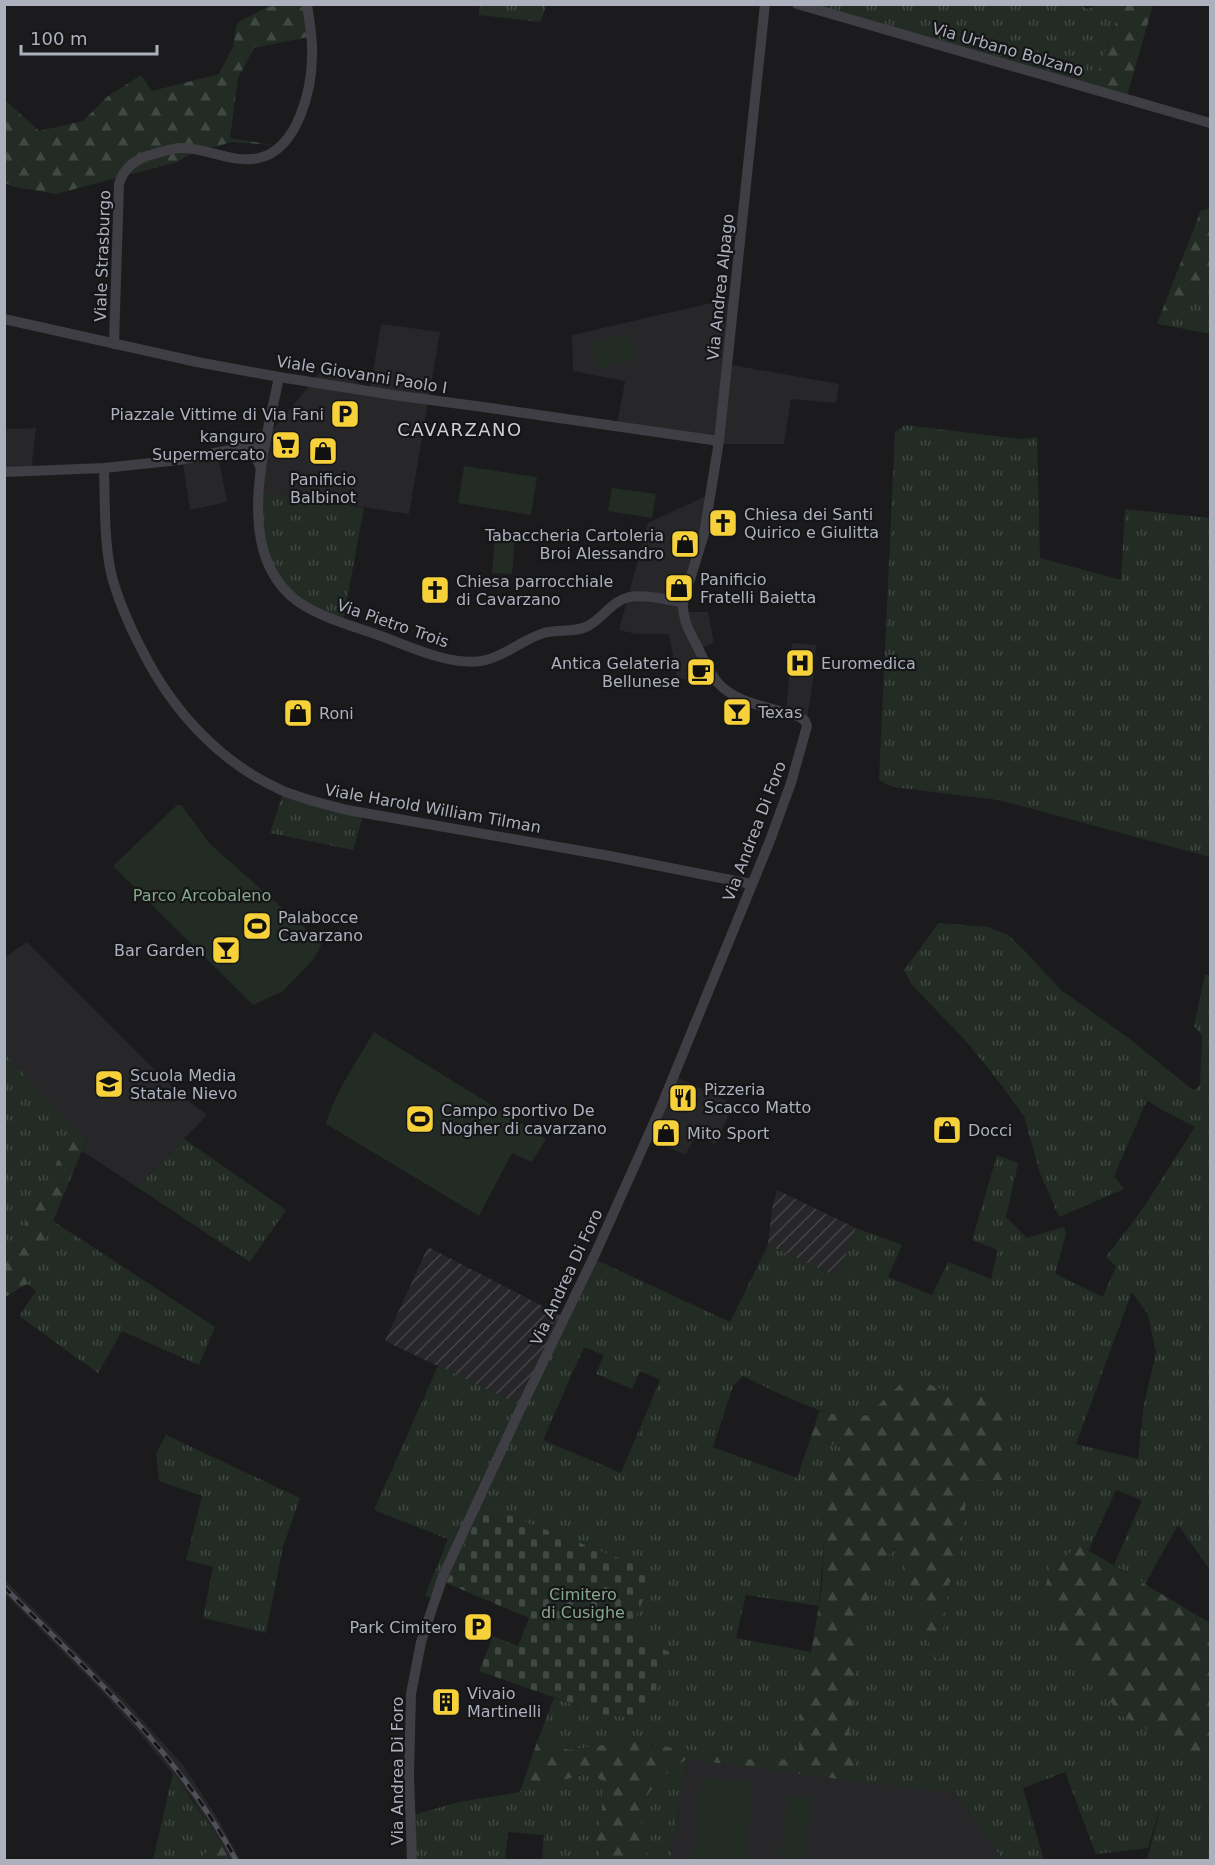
<svg xmlns="http://www.w3.org/2000/svg" width="1215" height="1865" font-family="'DejaVu Sans',sans-serif">
	<defs>
		<pattern id="industrial-furrows" width="10" height="10" patternUnits="userSpaceOnUse" patternTransform="scale(1.5)"><rect width="10" height="10" fill="#27272a"/><path d="M-1 1l2-2M0 10L10 0M9 11l2-2" fill="none" stroke="#444447"/></pattern>
		<pattern id="grass-tufts" width="24" height="20" patternUnits="userSpaceOnUse" patternTransform="scale(1.5)"><rect width="24" height="20" fill="#222c25"/><path d="M3 7l-1-3M5 7V3M7 7l1-3M15 17l-1-3M17 17v-4M19 17l1-3" fill="none" stroke="#3f4843"/></pattern>
		<pattern id="forest-firs" width="22" height="20" patternUnits="userSpaceOnUse" patternTransform="scale(1.5)"><rect width="22" height="20" fill="#222c25"/><path d="M5 1l3.5 6h-7zM16 11l3.5 6h-7z" fill="#3f4843"/></pattern>
		<pattern id="cemetery-stones" width="16" height="16" patternUnits="userSpaceOnUse" patternTransform="scale(1.5)"><rect width="16" height="16" fill="#222c25"/><path d="M2 7V4a2 2 0 0 1 4 0v3zM10 15v-3a2 2 0 0 1 4 0v3z" fill="#3f4843"/></pattern>
	</defs>
	<rect width="100%" height="100%" fill="#1b1b1d"/>
	<g fill="#27272a">
		<polygon points="733,298 726,364 839,384 836,403 791,399 784,444 716,444 616,429 625,381 573,371 572,335"/>
		<polygon points="381,324 440,332 409,514 261,492 264,441 325,366 370,389"/>
		<polygon points="36,428 31,473 5,475 4,429"/>
		<polygon points="217,450 227,502 190,510 182,457"/>
		<polygon points="710,494 686,600 687,612 708,612 714,643 701,648 719,685 677,678 669,634 636,634 619,630 648,523"/>
		<polygon points="792,643 816,645 813,681 807,719 786,712"/>
		<polygon points="27,942 181,1096 207,1115 137,1187 82,1151 86,1141 5,1054 4,958"/>
		<polygon points="672,1075 734,1104 715,1144 696,1135 685,1155 645,1137"/>
		<polygon points="4,1579 125,1701 183,1765 220,1822 240,1860 230,1860 192,1798 142,1736 102,1692 5,1594"/>
		<polygon points="687,1759 955,1793 1003,1860 670,1860"/>
	</g>
	<g fill="url(#industrial-furrows)">
		<polygon points="777,1190 856,1228 837,1277 768,1245 772,1209"/>
		<polygon points="428,1247 562,1316 526,1408 385,1341"/>
	</g>
	<g fill="url(#grass-tufts)" fill-rule="evenodd">
		<path d="M1077 4 1088 9C1101 3 1107 6 1119 12L1098 73 1094 94 790 5Z"/>
		<polygon points="480,5 480,4 546,5 541,22 479,15"/>
		<polygon points="1210,270 1210,334 1169,326 1206,274"/>
		<polygon points="905,425 1021,439 1037,437 1040,558 1121,580 1125,509 1210,518 1210,857 999,800 893,787 879,780 895,432"/>
		<polygon points="261,492 364,508 343,621 293,601 257,536"/>
		<polygon points="283,793 363,816 353,850 270,833"/>
		<path d="M939 923 988 927 1008 935 1022 948 1061 990 1127 1037 1194 1091 1200 1085 1202 1036 1194 1026 1205 975H1209L1210 969V1570L1178 1525 1145 1584 1114 1565 1142 1500 1116 1490 1089 1550 1081 1546 1060 1614 1059 1648 1097 1682 1119 1714 1210 1764V1860H1147L1164 1793 1148 1848 1096 1854 1065 1772 1023 1788 1044 1860H1003L955 1793 862 1782 848 1746 859 1638 878 1564 899 1546 938 1669 949 1583 959 1573 968 1479 1010 1480 1003 1454 1008 1398 948 1392 909 1376C900 1385 879 1409 869 1414 843 1429 769 1388 743 1376L733 1386 713 1447 797 1478 811 1437 844 1448 826 1474 820 1505 824 1541 819 1606 746 1595 736 1638 811 1652 798 1728 801 1753 774 1763 629 1741 570 1750 537 1742 554 1698 604 1715 670 1653 446 1583 440 1601 425 1596 448 1539 374 1510 438 1366 526 1408 590 1257 730 1322 768 1245 837 1277 856 1228 902 1245 888 1277 932 1295 948 1262 991 1279 998 1250 972 1240 997 1155 1018 1163 1006 1217 1027 1238 1064 1227 1066 1234 1055 1274 1103 1297 1116 1266 1106 1257 1142 1210 1195 1127 1162 1110 1147 1100 1114 1176 1124 1189 1059 1217 1040 1173 1024 1116 999 1082 966 1041 912 985 904 970ZM1132 1292 1148 1315 1156 1353 1144 1404 1138 1459 1076 1444ZM584 1347 604 1355 596 1374 632 1389 640 1371 660 1380 621 1473 543 1440Z"/>
		<polygon points="5,1054 75,1128 5,1262"/>
		<polygon points="184,1139 286,1210 250,1262 137,1187"/>
		<polygon points="53,1221 215,1327 199,1365 122,1331 98,1373 19,1316 36,1291 27,1284"/>
		<polygon points="166,1435 300,1498 283,1547 266,1633 203,1618 213,1567 186,1560 202,1496 159,1481 156,1453"/>
		<path d="M687 1759 670 1860H643L648 1854C646 1842 641 1828 641 1816 641 1792 668 1771 687 1759Z"/>
		<polygon points="173,1773 219,1840 199,1860 153,1860"/>
		<polygon points="590,1773 603,1781 599,1860 542,1860 544,1835 508,1832 505,1860 412,1860 413,1815 459,1802 520,1792"/>
	</g>
	<g fill="url(#forest-firs)">
		<polygon points="288,4 310,5 313,36 254,48 238,78 230,138 274,145 232,142 192,153 177,162 56,194 15,187 5,183 4,99 39,131 83,121 107,97 141,75 152,91 219,74 233,47 237,23 267,7"/>
		<polygon points="1104,5 1153,5 1125,103 1094,94 1098,73 1119,13"/>
		<polygon points="1210,209 1210,270 1169,326 1157,324 1201,210"/>
		<polygon points="75,1128 86,1141 27,1284 5,1297 5,1262"/>
		<path d="M909 1376 948 1392 1008 1398 1003 1454 1010 1480H968L959 1573 949 1583 938 1670 898 1546 878 1564 859 1638 848 1746 862 1782 687 1759C668 1771 641 1792 641 1816 641 1828 646 1842 648 1854L643 1860H599L600 1848 589 1838 601 1822 603 1781 589 1773 520 1792 537 1742 570 1750 629 1741 774 1763 800 1753 798 1728 822 1588 824 1541 820 1506 826 1474 844 1448 811 1437 819 1411 847 1417 868 1415Z"/>
		<polygon points="1081,1546 1210,1623 1210,1764 1119,1714 1097,1682 1059,1648 1055,1622 1060,1614 1044,1596 1050,1565"/>
		<polygon points="219,1840 230,1860 199,1860"/>
	</g>
	<polygon fill="url(#cemetery-stones)" points="483,1505 654,1572 629,1635 670,1652 645,1712 626,1717 604,1715 479,1671 493,1636 518,1646 529,1618 446,1583"/>
	<g fill="#222c25">
		<polygon points="630,333 637,359 597,369 591,342"/>
		<polygon points="464,466 537,477 531,515 458,503"/>
		<polygon points="612,488 656,494 652,518 608,511"/>
		<polygon points="495,537 515,539 512,574 492,573"/>
		<polygon points="177,805 181,805 211,845 322,943 314,959 283,991 253,1005 113,866"/>
		<path d="M374 1032 546 1139 532 1162 512 1153 479 1216 326 1124C335 1092 357 1061 374 1032Z"/>
		<polygon points="702,1778 753,1783 745,1860 693,1860"/>
		<polygon points="789,1796 813,1799 804,1860 779,1860"/>
	</g>
	<g fill="none" stroke-linecap="round" stroke-linejoin="round">
		<g stroke="#3e3e44" stroke-width="10">
			<polyline points="797,4 1210,123"/>
			<polyline points="4,319 197,362 279,377 393,395 483,407 719,441"/>
			<path d="M114 344 119 184C123 170 133 161 147 156 158 153 170 148 182 148 207 148 234 164 259 158 298 149 312 89 312 55 313 38 309 21 307 4"/>
			<path d="M279 377C266 444 231 551 297 601 321 618 353 626 381 636 410 647 455 668 486 660 507 655 523 639 544 633 558 629 575 633 588 626 603 618 612 601 629 597 646 594 667 600 683 602"/>
			<path d="M241 448C252 451 259 460 261 471"/>
			<path d="M104 468C105 503 104 540 111 573 118 601 129 625 142 650 172 710 219 762 281 790 302 799 324 804 347 810L610 856 751 884"/>
			<polyline points="4,472 104,468 179,460 265,443"/>
			<path d="M412 1860 409 1775 411 1694 421 1642 443 1576 520 1410 596 1252 661 1107 769 843 791 783 807 726 805 721 800 717C773 707 738 705 718 683 709 672 703 658 697 646 689 631 682 619 683 602L704 534 719 441 765 4"/>
		</g>
		<g stroke="#4f4f57" stroke-width="5">
			<path id="rail" d="M4 1587C90 1673 178 1752 236 1860"/>
		</g>
		<use href="#rail" stroke="#161618" stroke-width="3" stroke-dasharray="9" stroke-linecap="butt"/>
	</g>
	<defs>
		<g id="parking-square" transform="scale(1.5)"><rect x="-9" y="-9" width="18" height="18" rx="4" fill="#f6d13a" stroke="#161618"/><path d="M-3.5-5.5H1a3.5 3.5 0 0 1 0 7H-1V5.5H-3.5ZM-1-3.4V-.6H.8a1.4 1.4 0 0 0 0-2.8Z" fill="#111"/></g>
		<g id="supermarket-square" transform="scale(1.5)"><rect x="-9" y="-9" width="18" height="18" rx="4" fill="#f6d13a" stroke="#161618"/><path d="M-6-5.5h2.5l.6 2H6L4.5 2H-2.5L-4.4-4H-6ZM-1.5 3.2a1.3 1.3 0 1 0 .1 0ZM3 3.2a1.3 1.3 0 1 0 .1 0Z" fill="#111"/></g>
		<g id="shop-square" transform="scale(1.5)"><rect x="-9" y="-9" width="18" height="18" rx="4" fill="#f6d13a" stroke="#161618"/><path d="M-5-2.5h2.3a2.7 3.5 0 0 1 5.4 0H5L5.5 6h-11ZM-1.5-2.5h3a1.5 2.3 0 0 0-3 0Z" fill="#111"/></g>
		<g id="church-square" transform="scale(1.5)"><rect x="-9" y="-9" width="18" height="18" rx="4" fill="#f6d13a" stroke="#161618"/><path d="M-1.2-6h2.4v3.5h3.3v2.4h-3.3V6h-2.4V-.1h-3.3v-2.4h3.3Z" fill="#111"/></g>
		<g id="hospital-square" transform="scale(1.5)"><rect x="-9" y="-9" width="18" height="18" rx="4" fill="#f6d13a" stroke="#161618"/><path d="M-5-5h3v3.5h4V-5h3V5h-3V1.5h-4V5h-3Z" fill="#111"/></g>
		<g id="cafe-square" transform="scale(1.5)"><rect x="-9" y="-9" width="18" height="18" rx="4" fill="#f6d13a" stroke="#161618"/><path d="M-5.5-4.5H6V0H3Q3 3.5 0 3.5H-2.5Q-5.5 3.5-5.5 0ZM3-3.2v2h1.7v-2ZM-6 4.5H4V6H-6Z" fill="#111"/></g>
		<g id="bar-square" transform="scale(1.5)"><rect x="-9" y="-9" width="18" height="18" rx="4" fill="#f6d13a" stroke="#161618"/><path d="M-6-5H6L.8 .8V4.5H3.5V6h-7V4.5H-.8V.8Z" fill="#111"/></g>
		<g id="stadium-square" transform="scale(1.5)"><rect x="-9" y="-9" width="18" height="18" rx="4" fill="#f6d13a" stroke="#161618"/><path d="M0-5a6.5 5 0 1 0 0 10a6.5 5 0 1 0 0-10ZM-3.5-1.8h7v3.6h-7Z" fill="#111"/></g>
		<g id="school-square" transform="scale(1.5)"><rect x="-9" y="-9" width="18" height="18" rx="4" fill="#f6d13a" stroke="#161618"/><path d="M0-5L7-2L0 1L-7-2ZM-4 1L0 2.5L4 1V4Q0 6-4 4Z" fill="#111"/></g>
		<g id="restaurant-square" transform="scale(1.5)"><rect x="-9" y="-9" width="18" height="18" rx="4" fill="#f6d13a" stroke="#161618"/><path d="M-5-6h1v4h1v-4h1v4h1v-4h1v5L-1.5 .5V6h-2V.5L-5-1ZM5-6V6H3V1.5H1.5Q1.5-4 5-6Z" fill="#111"/></g>
		<g id="building-square" transform="scale(1.5)"><rect x="-9" y="-9" width="18" height="18" rx="4" fill="#f6d13a" stroke="#161618"/><path d="M-4-6H4V6H1V3H-1V6H-4ZM-2.5-4.3h1.7v1.8h-1.7ZM.8-4.3h1.7v1.8H.8ZM-2.5-1h1.7V.8h-1.7ZM.8-1h1.7V.8H.8Z" fill="#111"/></g>
	</defs>
	<g fill-rule="evenodd">
		<use href="#parking-square" x="345" y="414"/>
		<use href="#supermarket-square" x="286" y="445"/>
		<use href="#shop-square" x="323" y="451"/>
		<use href="#church-square" x="723" y="523"/>
		<use href="#shop-square" x="685" y="544"/>
		<use href="#shop-square" x="679" y="588"/>
		<use href="#church-square" x="435" y="590"/>
		<use href="#hospital-square" x="800" y="663"/>
		<use href="#cafe-square" x="701" y="672"/>
		<use href="#bar-square" x="737" y="712"/>
		<use href="#shop-square" x="298" y="713"/>
		<use href="#stadium-square" x="257" y="926"/>
		<use href="#bar-square" x="226" y="950"/>
		<use href="#school-square" x="109" y="1084"/>
		<use href="#restaurant-square" x="683" y="1098"/>
		<use href="#stadium-square" x="420" y="1119"/>
		<use href="#shop-square" x="947" y="1130"/>
		<use href="#shop-square" x="666" y="1133"/>
		<use href="#parking-square" x="478" y="1627"/>
		<use href="#building-square" x="446" y="1702"/>
	</g>
	<g text-anchor="middle" stroke-width="4.5" stroke-linejoin="round" paint-order="stroke">
		<g font-size="16" fill="#adb0bd" stroke="#161618">
			<text transform="translate(1008 49) rotate(16)" y="6">Via Urbano Bolzano</text>
			<text transform="translate(102 256) rotate(-88)" y="6">Viale Strasburgo</text>
			<text transform="translate(720 287) rotate(-84)" y="6">Via Andrea Alpago</text>
			<text transform="translate(362 374) rotate(9)" y="6">Viale Giovanni Paolo I</text>
			<text transform="translate(393 623) rotate(19)" y="6">Via Pietro Trois</text>
			<text transform="translate(433 808) rotate(10)" y="6">Viale Harold William Tilman</text>
			<text transform="translate(754 831) rotate(-69)" y="6">Via Andrea Di Foro</text>
			<text transform="translate(566 1277) rotate(-65)" y="6">Via Andrea Di Foro</text>
			<text transform="translate(397 1771) rotate(-90)" y="6">Via Andrea Di Foro</text>
		</g>
		<g font-size="16" fill="#adb0bd" stroke="#161618" text-anchor="start">
			<text x="324" y="420" text-anchor="end">Piazzale Vittime di Via Fani</text>
			<text x="265" y="442" text-anchor="end">kanguro<tspan x="265" dy="18">Supermercato</tspan></text>
			<text x="323" y="485" text-anchor="middle">Panificio<tspan x="323" dy="18">Balbinot</tspan></text>
			<text x="744" y="520">Chiesa dei Santi<tspan x="744" dy="18">Quirico e Giulitta</tspan></text>
			<text x="664" y="541" text-anchor="end">Tabaccheria Cartoleria<tspan x="664" dy="18">Broi Alessandro</tspan></text>
			<text x="700" y="585">Panificio<tspan x="700" dy="18">Fratelli Baietta</tspan></text>
			<text x="456" y="587">Chiesa parrocchiale<tspan x="456" dy="18">di Cavarzano</tspan></text>
			<text x="680" y="669" text-anchor="end">Antica Gelateria<tspan x="680" dy="18">Bellunese</tspan></text>
			<text x="821" y="669">Euromedica</text>
			<text x="758" y="718">Texas</text>
			<text x="319" y="719">Roni</text>
			<text x="278" y="923">Palabocce<tspan x="278" dy="18">Cavarzano</tspan></text>
			<text x="205" y="956" text-anchor="end">Bar Garden</text>
			<text x="130" y="1081">Scuola Media<tspan x="130" dy="18">Statale Nievo</tspan></text>
			<text x="704" y="1095">Pizzeria<tspan x="704" dy="18">Scacco Matto</tspan></text>
			<text x="441" y="1116">Campo sportivo De<tspan x="441" dy="18">Nogher di cavarzano</tspan></text>
			<text x="968" y="1136">Docci</text>
			<text x="687" y="1139">Mito Sport</text>
			<text x="457" y="1633" text-anchor="end">Park Cimitero</text>
			<text x="467" y="1699">Vivaio<tspan x="467" dy="18">Martinelli</tspan></text>
		</g>
		<g font-size="16" fill="#84a88b" stroke="#161618">
			<text x="202" y="901">Parco Arcobaleno</text>
			<text x="583" y="1600">Cimitero<tspan x="583" dy="18">di Cusighe</tspan></text>
		</g>
		<g font-size="18" letter-spacing="1.5" fill="#ced0d9" stroke="#161618">
			<text x="460" y="436">CAVARZANO</text>
		</g>
	</g>
	<rect width="1215" height="1865" fill="none" stroke="#adb0bd" stroke-width="12"/>
	<path d="M21 45v9h136v-9" fill="none" stroke="#adb0bd" stroke-width="3"/>
	<text x="30" y="45" font-size="18" fill="#adb0bd" stroke="#161618" stroke-width="4.5" paint-order="stroke">100 m</text>
</svg>
